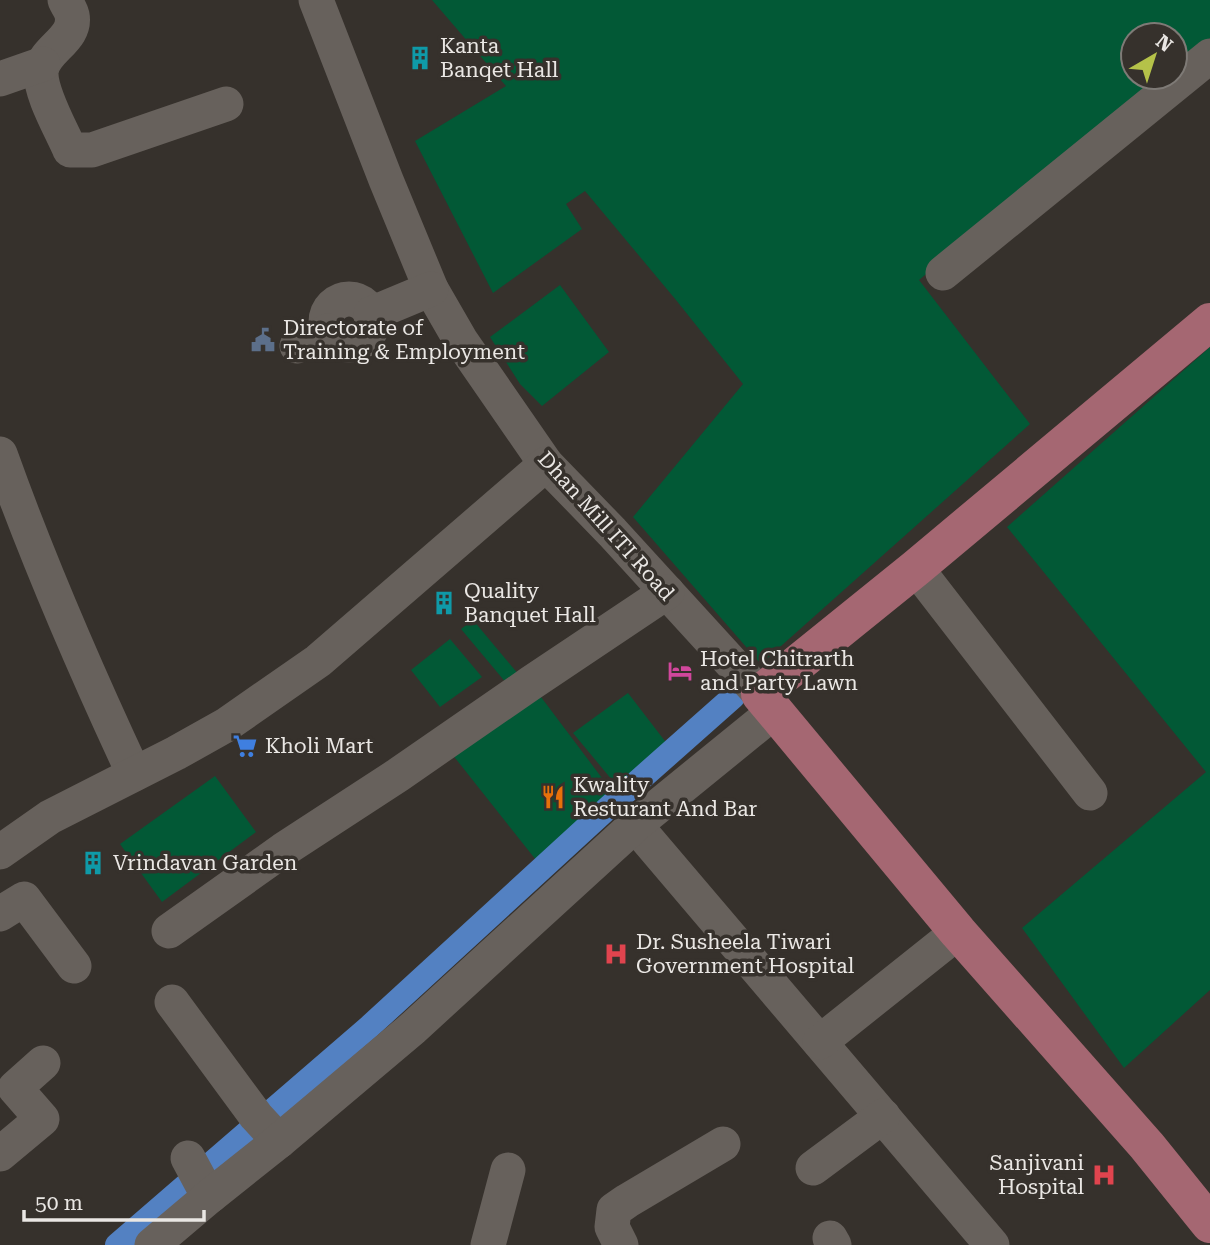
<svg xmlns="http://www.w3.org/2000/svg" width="1210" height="1245" font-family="'Roboto Serif',serif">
	<rect width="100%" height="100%" fill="#36312c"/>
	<g fill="#025936">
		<polygon points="432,0 1210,0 1210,38 1175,67 1175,35 1133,35 1133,77 1163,77 919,280 1030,424 761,664 633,517 743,384 676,300 585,191 566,204 582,229 493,293 415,141 506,86"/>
		<polygon points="560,285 609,352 542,406 520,384 490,337"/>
		<polygon points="1210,347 1210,990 1124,1068 1022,928 1206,772 1007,527"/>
		<polygon points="473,620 519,675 507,684 461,629"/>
		<polygon points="450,639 482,677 440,707 411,670"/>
		<polygon points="535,689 614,794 536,860 448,749"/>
		<polygon points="628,693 668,745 617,786 573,733"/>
		<polygon points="215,776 256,832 162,902 120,844"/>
	</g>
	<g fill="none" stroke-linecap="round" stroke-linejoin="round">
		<polyline stroke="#5381c2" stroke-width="24" points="117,1245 369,1027 610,806 733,697"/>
		<g stroke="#67615c" stroke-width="35">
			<path d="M65 0C67 5 71 10 72 15 77 40 43 49 41 72 40 93 61 129 70 150H92L226 104"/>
			<polyline points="316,0 386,180 431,289 461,341 546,464 612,532 760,694"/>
			<polyline points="0,79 43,64"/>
			<polyline points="943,273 1210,56"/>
			<circle cx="349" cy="322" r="23"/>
			<polyline points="371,314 431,289"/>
			<polyline points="297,346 328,331"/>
			<path d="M0 454C39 563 85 669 134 774"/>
			<polyline points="916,568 1090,793"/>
			<polyline points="635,825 992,1245"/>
			<polyline points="0,852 50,817 176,753 226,725 318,661 546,464"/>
			<polyline points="0,914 24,899 74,966"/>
			<polyline points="169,931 283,850 398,775 531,683 667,592"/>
			<polyline points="172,1002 256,1116 279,1141"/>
			<polyline points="820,1042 958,932"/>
			<polyline points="0,1154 42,1119 15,1088 43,1063"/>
			<polyline points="188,1158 203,1186 210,1196"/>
			<polyline points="813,1168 883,1116"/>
			<polyline points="830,1238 834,1245"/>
			<polyline points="152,1245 210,1196 279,1141 413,1028 635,825 775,711"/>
			<polyline points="488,1245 508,1170"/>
			<polyline points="621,1245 612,1227 614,1210 627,1201 723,1144"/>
		</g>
		<polyline stroke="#a56772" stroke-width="38" points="1210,322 916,568 760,694 958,932 1147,1146 1210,1224"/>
	</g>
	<defs>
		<g id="building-bare" transform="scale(1.89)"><path d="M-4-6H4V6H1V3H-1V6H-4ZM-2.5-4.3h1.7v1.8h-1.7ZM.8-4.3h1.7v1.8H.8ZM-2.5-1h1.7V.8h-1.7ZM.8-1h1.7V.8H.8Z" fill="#0f9aa8" stroke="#36312c" stroke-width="2.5" paint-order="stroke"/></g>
		<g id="civic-bare" transform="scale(1.89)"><path d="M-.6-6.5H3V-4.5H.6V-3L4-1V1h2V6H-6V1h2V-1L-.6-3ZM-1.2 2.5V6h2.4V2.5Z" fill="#5c6f8a" stroke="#36312c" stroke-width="2.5" paint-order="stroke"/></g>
		<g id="hotel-bare" transform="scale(1.89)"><path d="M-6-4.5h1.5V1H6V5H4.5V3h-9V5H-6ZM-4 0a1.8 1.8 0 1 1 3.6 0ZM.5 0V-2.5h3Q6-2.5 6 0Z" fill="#d1479c" stroke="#36312c" stroke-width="2.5" paint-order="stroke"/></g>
		<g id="supermarket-bare" transform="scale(1.89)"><path d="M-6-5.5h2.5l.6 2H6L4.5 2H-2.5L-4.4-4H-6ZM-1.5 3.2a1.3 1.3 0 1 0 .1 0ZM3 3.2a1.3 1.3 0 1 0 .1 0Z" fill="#3f7fe0" stroke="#36312c" stroke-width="2.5" paint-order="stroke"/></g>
		<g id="restaurant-bare" transform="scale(1.89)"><path d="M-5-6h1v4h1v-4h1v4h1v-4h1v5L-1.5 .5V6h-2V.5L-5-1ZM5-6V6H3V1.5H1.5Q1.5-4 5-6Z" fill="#e8710a" stroke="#36312c" stroke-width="2.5" paint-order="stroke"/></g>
		<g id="hospital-bare" transform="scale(1.89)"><path d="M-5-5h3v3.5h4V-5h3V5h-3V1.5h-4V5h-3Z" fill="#e0444e" stroke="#36312c" stroke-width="2.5" paint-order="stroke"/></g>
	</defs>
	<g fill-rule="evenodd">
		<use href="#building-bare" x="420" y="58"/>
		<use href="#civic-bare" x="263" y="340"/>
		<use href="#building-bare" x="444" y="603"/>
		<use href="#hotel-bare" x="680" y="671"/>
		<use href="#supermarket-bare" x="245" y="746"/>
		<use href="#restaurant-bare" x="553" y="797"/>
		<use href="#building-bare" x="93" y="863"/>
		<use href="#hospital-bare" x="616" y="954"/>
		<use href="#hospital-bare" x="1104" y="1175"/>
	</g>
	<g text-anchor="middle" stroke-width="7" stroke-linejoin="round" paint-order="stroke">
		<g font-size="21" fill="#eae7e4" stroke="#36312c" text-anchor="start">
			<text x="440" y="53">Kanta<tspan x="440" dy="24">Banqet Hall</tspan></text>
			<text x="283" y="335">Directorate of<tspan x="283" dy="24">Training &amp; Employment</tspan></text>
			<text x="464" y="598">Quality<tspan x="464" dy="24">Banquet Hall</tspan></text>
			<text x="700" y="666">Hotel Chitrarth<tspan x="700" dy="24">and Party Lawn</tspan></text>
			<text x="265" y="753">Kholi Mart</text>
			<text x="573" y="792">Kwality<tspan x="573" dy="24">Resturant And Bar</tspan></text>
			<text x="113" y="870">Vrindavan Garden</text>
			<text x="636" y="949">Dr. Susheela Tiwari<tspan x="636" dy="24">Government Hospital</tspan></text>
			<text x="1084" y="1170" text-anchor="end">Sanjivani<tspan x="1084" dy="24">Hospital</tspan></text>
		</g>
		<g font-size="21" fill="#eae7e4" stroke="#36312c">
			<text transform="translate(606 526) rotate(48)" y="7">Dhan Mill ITI Road</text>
		</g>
	</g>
	<g transform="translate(1154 56) rotate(39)"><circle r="33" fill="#36312c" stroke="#7e7a76" stroke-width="2"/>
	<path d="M0-5L12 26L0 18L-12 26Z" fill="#b5c249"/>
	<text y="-10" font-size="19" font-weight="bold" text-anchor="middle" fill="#eae7e4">N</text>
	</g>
	<path d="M24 1210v10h180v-10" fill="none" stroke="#eae7e4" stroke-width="3.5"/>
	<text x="35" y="1210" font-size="21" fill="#eae7e4" stroke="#36312c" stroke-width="5" paint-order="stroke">50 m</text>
</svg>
